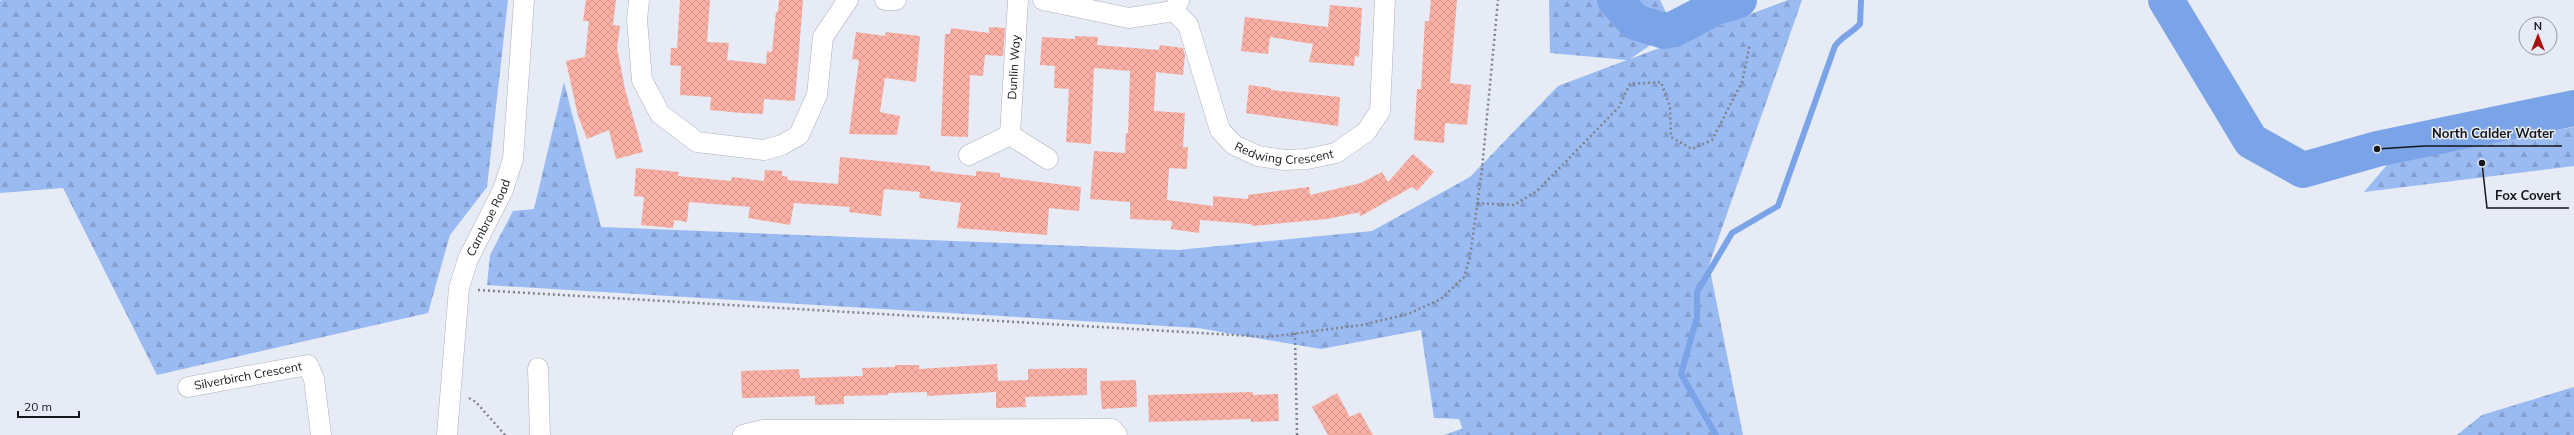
<svg xmlns="http://www.w3.org/2000/svg" width="2574" height="435" font-family="Mulish,sans-serif">
	<defs>
		<pattern id="green-dots" width="8" height="8" patternUnits="userSpaceOnUse"><rect width="8" height="8" fill="#9abaf2"/><path d="M2 2h.1M6 6h.1" fill="none" stroke="#849fcf" stroke-width="1.8" stroke-linecap="round"/></pattern>
		<pattern id="forest-firs" width="22" height="20" patternUnits="userSpaceOnUse"><rect width="22" height="20" fill="#9abaf2"/><path d="M5 1l3.5 6h-7zM16 11l3.5 6h-7z" fill="#849fcf"/></pattern>
		<pattern id="building-cross-hatch" width="8" height="8" patternUnits="userSpaceOnUse"><rect width="8" height="8" fill="#fab0a5"/><path d="M0 0l8 8M0 8l8-8" fill="none" stroke="#d5978d"/></pattern>
	</defs>
	<rect width="100%" height="100%" fill="#e6ebf5"/>
	<polygon fill="url(#green-dots)" points="1464,428 1465,435 1444,435"/>
	<g fill="url(#forest-firs)">
		<polygon points="508,0 487,187 450,235 428,313 157,375 63,188 0,193 0,1 2,0"/>
		<polygon points="1549,0 1660,0 1674,29 1630,59 1788,0 1802,0 1709,265 1743,435 1465,435 1459,419 1434,418 1421,330 1321,349 1198,328 487,285 490,255 513,211 534,209 564,82 601,227 1178,250 1372,231 1470,177 1558,86 1627,60 1550,53"/>
		<polygon points="2574,127 2574,166 2364,192 2392,159"/>
		<polygon points="2574,387 2574,435 2457,435 2482,415"/>
	</g>
	<g fill="none" stroke-linecap="round" stroke-linejoin="round">
		<path stroke="#7ba3e8" stroke-width="6" d="M1716 435 1681 374 1697 317V292L1732 233 1778 206 1835 46C1844 34 1851 34 1860 24L1861 0"/>
		<g stroke="#7ba3e8" stroke-width="36">
			<polyline points="1615,0 1635,22 1665,31 1674,29 1714,8 1739,0"/>
			<polyline points="2166,0 2251,141 2303,170 2377,149 2574,108"/>
		</g>
	</g>
	<g fill="url(#building-cross-hatch)">
		<polygon points="586,0 616,0 613,25 620,26 617,48 625,89 643,152 616,159 609,130 587,139 578,116 566,61 585,57 589,21 583,21"/>
		<polygon points="680,0 710,0 707,42 729,43 727,60 766,64 767,51 772,52 776,12 778,12 779,0 803,0 795,101 764,99 763,114 742,113 710,110 711,97 680,95 681,66 670,65 671,48 677,48"/>
		<polygon points="1431,0 1457,0 1450,83 1471,85 1467,125 1445,123 1444,143 1414,140 1417,89 1421,89 1425,21 1429,21"/>
		<polygon points="1330,5 1362,8 1359,57 1355,56 1354,66 1309,62 1313,44 1270,37 1268,54 1241,51 1245,17 1328,27"/>
		<polygon points="989,27 1005,28 1003,56 985,55 983,76 970,75 968,137 941,136 945,34 950,34 951,28 989,33"/>
		<polygon points="856,32 885,36 886,32 920,36 916,82 885,78 880,112 900,116 897,135 849,134 859,60 852,59"/>
		<polygon points="1075,36 1098,37 1097,45 1159,50 1160,45 1183,48 1185,55 1183,75 1156,72 1154,111 1185,113 1183,147 1188,147 1187,169 1169,168 1167,200 1213,206 1213,196 1248,199 1248,195 1309,187 1310,195 1361,183 1382,172 1388,182 1413,154 1434,172 1417,191 1412,187 1361,216 1359,214 1361,212 1327,219 1252,226 1251,224 1200,220 1199,233 1171,229 1172,221 1130,219 1130,202 1090,199 1094,151 1125,153 1126,133 1128,133 1130,71 1094,68 1091,144 1066,142 1069,89 1054,88 1055,66 1040,65 1042,37 1075,39"/>
		<polygon points="1249,85 1271,88 1271,90 1340,97 1338,126 1246,113"/>
		<polygon points="840,157 930,166 930,171 976,176 976,171 1000,173 1000,177 1081,187 1079,211 1049,208 1047,235 957,228 961,203 919,198 920,192 884,189 881,216 849,212 850,207 794,203 790,225 748,218 750,207 689,202 687,222 674,220 673,228 641,225 644,197 634,196 636,168 679,172 678,176 731,181 732,177 764,181 765,170 782,171 782,176 788,177 787,180 838,184"/>
		<polygon points="997,364 998,381 1028,380 1028,369 1087,368 1087,395 1025,397 1026,407 996,408 996,392 927,396 927,392 888,393 888,395 844,396 844,404 815,405 815,396 742,398 741,371 799,369 800,378 863,376 862,368 895,367 895,365 919,365 919,369"/>
		<polygon points="1136,380 1137,407 1102,409 1100,381"/>
		<polygon points="1253,392 1253,395 1278,394 1279,421 1251,422 1251,419 1149,422 1148,395"/>
		<polygon points="1337,393 1350,417 1360,412 1373,435 1328,435 1312,407"/>
	</g>
	<g fill="none" stroke-linecap="round" stroke-linejoin="round">
		<g stroke="#abb0b9" stroke-width="21">
			<g id="minor">
				<polyline points="639,0 637,20 642,80 660,114 697,142 764,150 782,145 799,135 817,95 823,37 848,0"/>
				<polyline points="885,0 896,0"/>
				<polyline points="1043,0 1129,18 1174,11 1179,0"/>
				<path id="s1" d="M1174 11 1188 25 1220 130 1234 145 1258 156 1285 160 1307 159 1336 153 1366 132 1380 111 1385 0"/>
				<path id="s2" d="M1010 135 1018 0"/>
				<polyline points="969,155 1010,135 1048,159"/>
				<polyline points="538,368 540,435"/>
				<path id="s3" d="M188 387 308 365 314 379 321 435"/>
				<path id="s4" d="M447 435 459 288 468 259 503 190 513 159 524 0"/>
				<polyline points="743,435 763,430 1112,429 1117,435"/>
			</g>
		</g>
		<g stroke="#7f8289" stroke-width="2.5" stroke-dasharray="2 3" stroke-linecap="butt">
			<polyline points="1477,203 1514,205 1537,191 1619,107 1630,84 1661,82 1670,107 1671,137 1692,149 1712,140 1742,82 1750,44"/>
			<polyline points="478,290 1268,337 1362,325 1408,314 1441,299 1464,277 1470,257 1482,169 1498,0"/>
			<polyline points="1295,333 1297,435"/>
			<polyline points="469,398 476,402 505,435"/>
		</g>
		<use href="#minor" stroke="#fff" stroke-width="20"/>
	</g>
	<g text-anchor="middle" stroke-width="3" stroke-linejoin="round" paint-order="stroke">
		<g font-size="12" fill="#141619" stroke="#e6ebf5">
			<text dy="4" stroke="none"><textPath href="#s2" startOffset="68">Dunlin Way</textPath></text>
			<text dy="4" stroke="none"><textPath href="#s1" startOffset="202">Redwing Crescent</textPath></text>
			<text dy="4" stroke="none"><textPath href="#s4" startOffset="224">Carnbroe Road</textPath></text>
			<text dy="4" stroke="none"><textPath href="#s3" startOffset="61">Silverbirch Crescent</textPath></text>
		</g>
	</g>
	<path fill="none" stroke="#141619" stroke-width="1.5" d="M2377 149L2424 146H2562M2482 163L2487 208H2569"/>
	<g fill="#141619" stroke="#e6ebf5" stroke-width="1.5">
		<circle cx="2377" cy="149" r="4"/>
		<circle cx="2482" cy="163" r="4"/>
	</g>
	<g font-size="13" text-anchor="middle" font-weight="bold" fill="#141619" stroke="#e6ebf5" stroke-width="3" stroke-linejoin="round" paint-order="stroke">
		<text x="2493" y="138">North Calder Water</text>
		<text x="2528" y="200">Fox Covert</text>
	</g>
	<g transform="translate(2538 36)"><circle r="19" fill="#e6ebf5" stroke="#92969d"/>
	<path d="M0-3L7 15L0 10L-7 15Z" fill="#a6110f"/>
	<text y="-6" font-size="11" font-weight="bold" text-anchor="middle" fill="#141619">N</text>
	</g>
	<path d="M18 411v6h61v-6" fill="none" stroke="#141619" stroke-width="2"/>
	<text x="24" y="411" font-size="12" fill="#141619" stroke="#e6ebf5" stroke-width="3" paint-order="stroke">20 m</text>
</svg>
